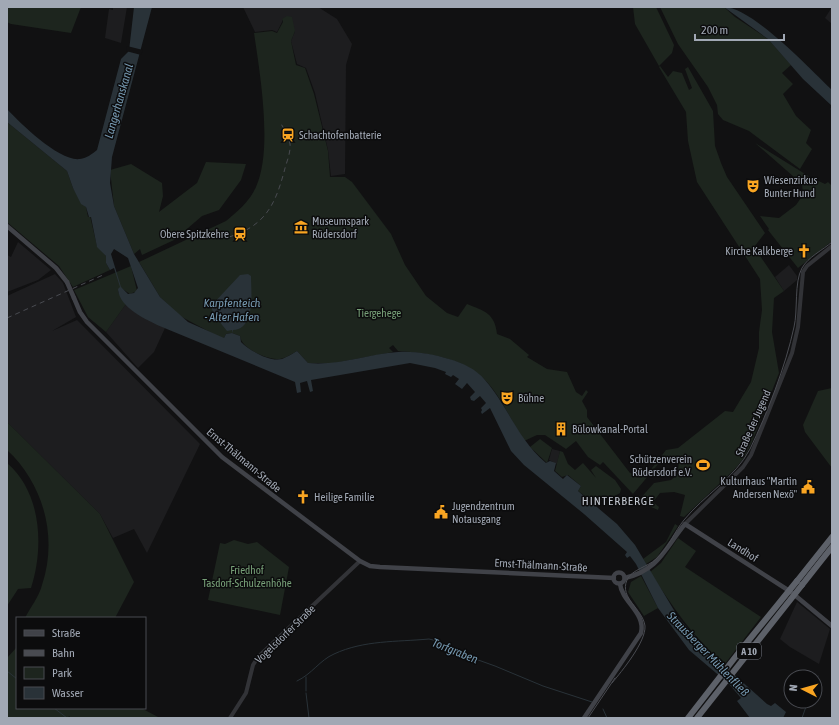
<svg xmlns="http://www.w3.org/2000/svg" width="839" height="725" font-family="'Asap Condensed',sans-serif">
	<rect width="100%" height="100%" fill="#111112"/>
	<g fill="#1d1d1f">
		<polygon points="113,7 127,7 121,43 105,38 109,9 113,10"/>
		<polygon points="243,7 318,7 337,19 352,44 346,65 345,174 331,176 328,150 315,93 306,68 297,64 291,41 295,31 282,19 282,22 277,32 272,30 255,32"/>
		<polygon points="832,7 832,24 825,18"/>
		<polygon points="18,242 51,270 38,280 7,292 7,255 11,257"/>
		<polygon points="789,265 797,276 797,280 784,291 775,277"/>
		<polygon points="55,274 63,283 76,317 52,331 77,320 200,444 147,553 134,529 113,538 100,514 7,422 7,296"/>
		<polygon points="126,304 145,318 165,328 154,352 138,368 106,332"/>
		<polygon points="552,449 560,451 557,464 549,460"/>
		<polygon points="797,602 830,629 819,664 790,647 780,639"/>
	</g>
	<g fill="#1d251e">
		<polygon points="7,7 81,7 71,33 11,24 7,22"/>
		<polygon points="633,7 656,7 674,45 672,53 659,66 635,24"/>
		<polygon points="660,7 724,7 735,17 768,39 791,65 782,73 793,84 783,94 796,116 811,130 806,143 812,149 800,169 749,131 723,120 718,114 717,105 708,87 678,44"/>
		<path d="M287 16 292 17 295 31 291 41 296 65 305 68 314 94 328 151 330 177H345L352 182 391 234 405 265 426 296 447 313 458 317 467 304C484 311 495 313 497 334L510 339 529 355 527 357 547 369 567 372 576 392 582 396 586 390 588 392 582 401 587 410V417L630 473 645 477 666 450 678 448 725 411 733 412 751 382 759 348V332L762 310 760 279 697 182 688 141 686 112 659 67 660 66 668 77 673 71 682 73 689 90 692 88 685 69 688 67 713 111 715 146 721 163 727 177 765 233 754 247 784 291 774 298 772 332 779 373 752 442 744 458 734 470 684 517 680 516 685 495 674 492 660 493 653 502 659 507 658 510 638 501 654 483 671 480 678 474 679 456H665L633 494 603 462 600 465 588 457 576 441 566 449 545 435H537L524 441C513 424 505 405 492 388 471 359 432 353 398 351L393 345 389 348 393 352 334 363H308L297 351C290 355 283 360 276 359 264 358 241 348 240 336L232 333 226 334 224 338H221L180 316 160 297 139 262 226 221C237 212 250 201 256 187 273 150 260 73 254 33L272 31 277 33 283 22 282 19Z"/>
		<polygon points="7,122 67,171 73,188 86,207 88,217 90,216 97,246 106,256 106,263 110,270 73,287 59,266 7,222"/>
		<polygon points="755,143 810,177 825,184 828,182 832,186 832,241 798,268 768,230 769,229 760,216 779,218 796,205 803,195 802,184"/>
		<polygon points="206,162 246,164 241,180 219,210 202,216 174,240 142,255 140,249 134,254 114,206 110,170 131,164 162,183 163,196 159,212 197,183"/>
		<polygon points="131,266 137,291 130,294 121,288 118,292 126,304 106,332 88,317 74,290"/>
		<polygon points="832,388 832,468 805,432 803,425 818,391"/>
		<path d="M7 422 100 514 134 582 115 618H25C30 608 39 597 42 585 58 538 44 484 7 450Z"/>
		<polygon points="540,439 552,448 547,463 530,447"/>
		<polygon points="560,451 563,452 568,464 575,470 583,463 596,478 591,470 596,466 615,480 621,489 620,493 611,498 611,495 595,503 578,491 581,486 568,475 562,477 555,471"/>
		<path d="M7 463C42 493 44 548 31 588L18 589 7 606Z"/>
		<polygon points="675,524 678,526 657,557 646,564 643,559 666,542"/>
		<path d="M678 538 696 551 685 567 761 617 724 665C694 638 672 606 650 572L661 563Z"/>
		<polygon points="234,540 248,544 257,542 289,567 280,615 208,600 220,543 225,544"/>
		<polygon points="641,576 658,608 644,616 628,592 631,582"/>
		<polygon points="17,647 17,708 141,708 160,718 71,718 69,716 68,718 7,718 7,658"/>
	</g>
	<g fill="#293238" fill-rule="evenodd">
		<path d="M134 7H152L112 157 110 183 114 206 134 254 160 297 188 322 224 338 226 334 232 333V330L227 331 214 315 211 306 240 275 248 274 251 276C251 292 256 329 233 330L232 333 240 336 241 342C249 350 269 362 282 359 287 357 292 354 297 351L308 363C339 366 367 354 398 352 415 351 433 354 449 359 463 363 476 369 485 380 508 406 518 440 546 463L550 461 556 463 554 471 563 479 567 475 581 486 578 491 617 524 635 545 678 617 710 653 767 704 771 706 775 703 786 712 783 718H750L737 701 741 698 729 684 689 650 658 608 636 564 630 556 627 558 625 555 627 552 584 514 524 465 511 451 490 408 482 414 481 412 482 410 481 408 486 403 480 396 474 401 471 400 470 397 475 392 467 383 462 389 455 384 459 379 453 375 451 377 445 374 446 372 435 368 410 363 311 380 313 391 310 392 307 381 300 383 301 392 297 393 295 382 162 327C147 320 119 308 118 289L120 287 114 268 110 270 106 263V256L97 247 91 217H89L86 207 81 204 73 188 67 171 7 122V109C21 124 60 162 80 159 87 158 92 154 97 150L121 59 129 51ZM114 249 128 258 138 288 134 293 128 294 121 287 111 254Z"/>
		<path d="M724 7C752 7 810 69 832 90V108L830 110 832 106 803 79 768 39Z"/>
	</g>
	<polygon fill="#111112" points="127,46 143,50 141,55 126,51"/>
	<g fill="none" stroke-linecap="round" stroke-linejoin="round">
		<g stroke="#293238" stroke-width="1">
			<polyline points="7,671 17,679"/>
			<polyline points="306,677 306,691"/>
			<path d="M297 681C312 674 320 660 334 654 364 640 397 642 429 639L437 641 456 652 495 666 543 686 592 702"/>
			<polyline points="815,682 818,676"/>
			<polyline points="306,693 309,718"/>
			<polyline points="54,708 67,718"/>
			<polyline points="603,709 607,718"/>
			<polyline points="802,718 808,701"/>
		</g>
		<g stroke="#323337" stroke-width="4">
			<polyline points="685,524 743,467 751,455 792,353 798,327 803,272 807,266 832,246"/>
			<polyline points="230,718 246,693 253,665 258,657 360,561"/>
		</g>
		<g stroke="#404248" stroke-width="4.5">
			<polyline points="7,226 56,268 67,282"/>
			<polyline points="74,298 80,312 87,322 222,457 360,561 370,566 380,567 614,578"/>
			<circle cx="619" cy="578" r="5.5"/>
			<path d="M625 578C659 570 665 548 685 524L791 592 832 626"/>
			<path d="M584 718 641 633C646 613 622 602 620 584"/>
		</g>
		<g stroke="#5d6169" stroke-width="6">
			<polyline points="797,581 832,537"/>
			<polyline points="802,585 832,547"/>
			<polyline points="688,718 740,651"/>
		</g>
		<g stroke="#494b51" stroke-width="1">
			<path d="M612 683C622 671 646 642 645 626 643 609 619 598 627 580 632 569 648 567 656 559 668 549 674 532 684 520 704 495 735 478 750 449 767 414 786 365 794 327 798 311 794 282 802 268 808 257 823 250 832 242"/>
			<polyline points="588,718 615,678"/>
		</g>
		<g stroke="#494b51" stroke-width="1" stroke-dasharray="5 4" stroke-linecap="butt">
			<path d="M229 237C265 226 275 205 284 172 286 163 291 153 290 144 289 136 284 129 280 122"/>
			<polyline points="7,318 103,275"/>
		</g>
		<polyline stroke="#404248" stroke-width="4.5" points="67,282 74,298"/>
		<g stroke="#5d6169" stroke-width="6">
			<polyline points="740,651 797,581"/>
			<polyline points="697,718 802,585"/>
		</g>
	</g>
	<defs>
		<g id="station-bare" transform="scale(1.08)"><path d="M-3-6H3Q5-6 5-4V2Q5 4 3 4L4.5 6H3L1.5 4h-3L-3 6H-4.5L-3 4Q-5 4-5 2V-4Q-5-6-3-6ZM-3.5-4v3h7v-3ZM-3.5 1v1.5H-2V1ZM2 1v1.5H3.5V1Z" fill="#f9a522" stroke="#0c0c0d" stroke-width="2.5" paint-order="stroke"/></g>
		<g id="theatre-bare" transform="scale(1.08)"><path d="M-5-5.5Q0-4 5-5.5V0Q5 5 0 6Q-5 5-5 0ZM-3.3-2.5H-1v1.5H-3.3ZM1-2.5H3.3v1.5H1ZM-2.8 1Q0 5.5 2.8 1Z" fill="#f9a522" stroke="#0c0c0d" stroke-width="2.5" paint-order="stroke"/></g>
		<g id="museum-bare" transform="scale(1.08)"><path d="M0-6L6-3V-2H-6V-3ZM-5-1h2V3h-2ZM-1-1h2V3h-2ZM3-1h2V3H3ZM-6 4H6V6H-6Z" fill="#f9a522" stroke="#0c0c0d" stroke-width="2.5" paint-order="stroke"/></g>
		<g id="church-bare" transform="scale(1.08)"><path d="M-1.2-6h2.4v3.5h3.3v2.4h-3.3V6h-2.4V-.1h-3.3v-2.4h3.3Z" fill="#f9a522" stroke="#0c0c0d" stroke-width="2.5" paint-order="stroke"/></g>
		<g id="building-bare" transform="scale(1.08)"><path d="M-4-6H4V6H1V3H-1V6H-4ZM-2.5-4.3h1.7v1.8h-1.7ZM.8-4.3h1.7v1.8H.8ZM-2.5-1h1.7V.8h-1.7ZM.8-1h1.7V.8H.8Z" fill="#f9a522" stroke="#0c0c0d" stroke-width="2.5" paint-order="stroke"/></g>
		<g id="stadium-bare" transform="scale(1.08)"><path d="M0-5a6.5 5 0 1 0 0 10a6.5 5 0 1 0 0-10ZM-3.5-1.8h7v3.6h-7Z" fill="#f9a522" stroke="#0c0c0d" stroke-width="2.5" paint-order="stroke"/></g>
		<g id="civic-bare" transform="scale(1.08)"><path d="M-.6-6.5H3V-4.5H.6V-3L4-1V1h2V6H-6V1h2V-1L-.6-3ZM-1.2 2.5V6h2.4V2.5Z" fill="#f9a522" stroke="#0c0c0d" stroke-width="2.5" paint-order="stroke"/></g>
	</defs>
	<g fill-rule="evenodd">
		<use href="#station-bare" x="288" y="135"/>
		<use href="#theatre-bare" x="753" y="186"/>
		<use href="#museum-bare" x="301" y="227"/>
		<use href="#station-bare" x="240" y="234"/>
		<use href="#church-bare" x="804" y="251"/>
		<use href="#theatre-bare" x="507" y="398"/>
		<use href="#building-bare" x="561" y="429"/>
		<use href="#stadium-bare" x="703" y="465"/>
		<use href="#civic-bare" x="808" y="487"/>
		<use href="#church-bare" x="303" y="497"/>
		<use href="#civic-bare" x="441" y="512"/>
	</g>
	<g text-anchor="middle" stroke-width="3" stroke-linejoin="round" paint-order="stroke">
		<rect fill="#0c0c0d" stroke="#747982" stroke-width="1" x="737" y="643" width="24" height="16" rx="3"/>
		<g font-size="10" font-weight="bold" fill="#a1a8b4">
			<text x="749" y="655">A 10</text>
		</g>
		<g font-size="11" fill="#a1a8b4" stroke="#0c0c0d" text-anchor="start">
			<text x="299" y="139">Schachtofenbatterie</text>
			<text x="764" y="184">Wiesenzirkus<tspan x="764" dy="13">Bunter Hund</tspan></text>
			<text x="312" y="225">Museumspark<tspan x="312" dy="13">Rüdersdorf</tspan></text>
			<text x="229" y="238" text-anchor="end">Obere Spitzkehre</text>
			<text x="793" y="255" text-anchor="end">Kirche Kalkberge</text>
			<text x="518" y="402">Bühne</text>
			<text x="572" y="433">Bülowkanal-Portal</text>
			<text x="692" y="463" text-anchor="end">Schützenverein<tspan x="692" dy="13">Rüdersdorf e.V.</tspan></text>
			<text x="797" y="485" text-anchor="end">Kulturhaus "Martin<tspan x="797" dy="13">Andersen Nexö"</tspan></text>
			<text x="314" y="501">Heilige Familie</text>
			<text x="452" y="510">Jugendzentrum<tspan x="452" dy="13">Notausgang</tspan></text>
		</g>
		<g font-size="11" fill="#77a078" stroke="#0c0c0d">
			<text x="379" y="317">Tiergehege</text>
			<text x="247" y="574">Friedhof<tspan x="247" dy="13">Tasdorf-Schulzenhöhe</tspan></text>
		</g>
		<g font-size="11" fill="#a1a8b4" stroke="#0c0c0d">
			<text transform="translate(753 423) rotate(-66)" y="4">Straße der Jugend</text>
			<text transform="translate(244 460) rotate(40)" y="4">Ernst-Thälmann-Straße</text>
			<text transform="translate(743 550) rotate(32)" y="4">Landhof</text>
			<text transform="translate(541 565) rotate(3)" y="4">Ernst-Thälmann-Straße</text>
			<text transform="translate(285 634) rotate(-44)" y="4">Vogelsdorfer Straße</text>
		</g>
		<g font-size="12" font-style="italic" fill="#7699b1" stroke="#0c0c0d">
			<text transform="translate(119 101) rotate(-74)" y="4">Langerhanskanal</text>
			<text x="232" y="307">Karpfenteich<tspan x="232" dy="14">- Alter Hafen</tspan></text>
			<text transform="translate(455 651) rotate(22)" y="4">Torfgraben</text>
			<text transform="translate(708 654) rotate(46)" y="4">Strausberger Mühlenfließ</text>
		</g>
		<g font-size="12" letter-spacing="1" fill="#c2c7d0" stroke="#0c0c0d">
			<text x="618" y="505">HINTERBERGE</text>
		</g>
	</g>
	<rect width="839" height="725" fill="none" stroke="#a1a8b4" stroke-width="16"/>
	<rect x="16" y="617" width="130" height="92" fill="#0c0c0d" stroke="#484a50"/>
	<rect x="24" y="630" width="20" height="6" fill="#404248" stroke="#484a50"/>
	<text x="52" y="637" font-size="12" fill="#a1a8b4">Straße</text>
	<rect x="24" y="650" width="20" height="6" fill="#494b51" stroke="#484a50"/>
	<text x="52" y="657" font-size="12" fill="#a1a8b4">Bahn</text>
	<rect x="24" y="667" width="20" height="12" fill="#1d251e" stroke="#484a50"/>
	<text x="52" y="677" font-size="12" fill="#a1a8b4">Park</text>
	<rect x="24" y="687" width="20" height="12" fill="#293238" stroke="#484a50"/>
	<text x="52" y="697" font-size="12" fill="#a1a8b4">Wasser</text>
	<g transform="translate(803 689) rotate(276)"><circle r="19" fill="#0c0c0d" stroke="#484a50"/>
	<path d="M0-3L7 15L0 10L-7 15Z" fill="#f9a522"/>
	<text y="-6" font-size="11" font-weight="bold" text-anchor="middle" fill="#a1a8b4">N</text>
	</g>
	<path d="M695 34v6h89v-6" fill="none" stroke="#a1a8b4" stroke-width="2"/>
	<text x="701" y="34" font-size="12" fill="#a1a8b4" stroke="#0c0c0d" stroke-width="3" paint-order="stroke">200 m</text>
</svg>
